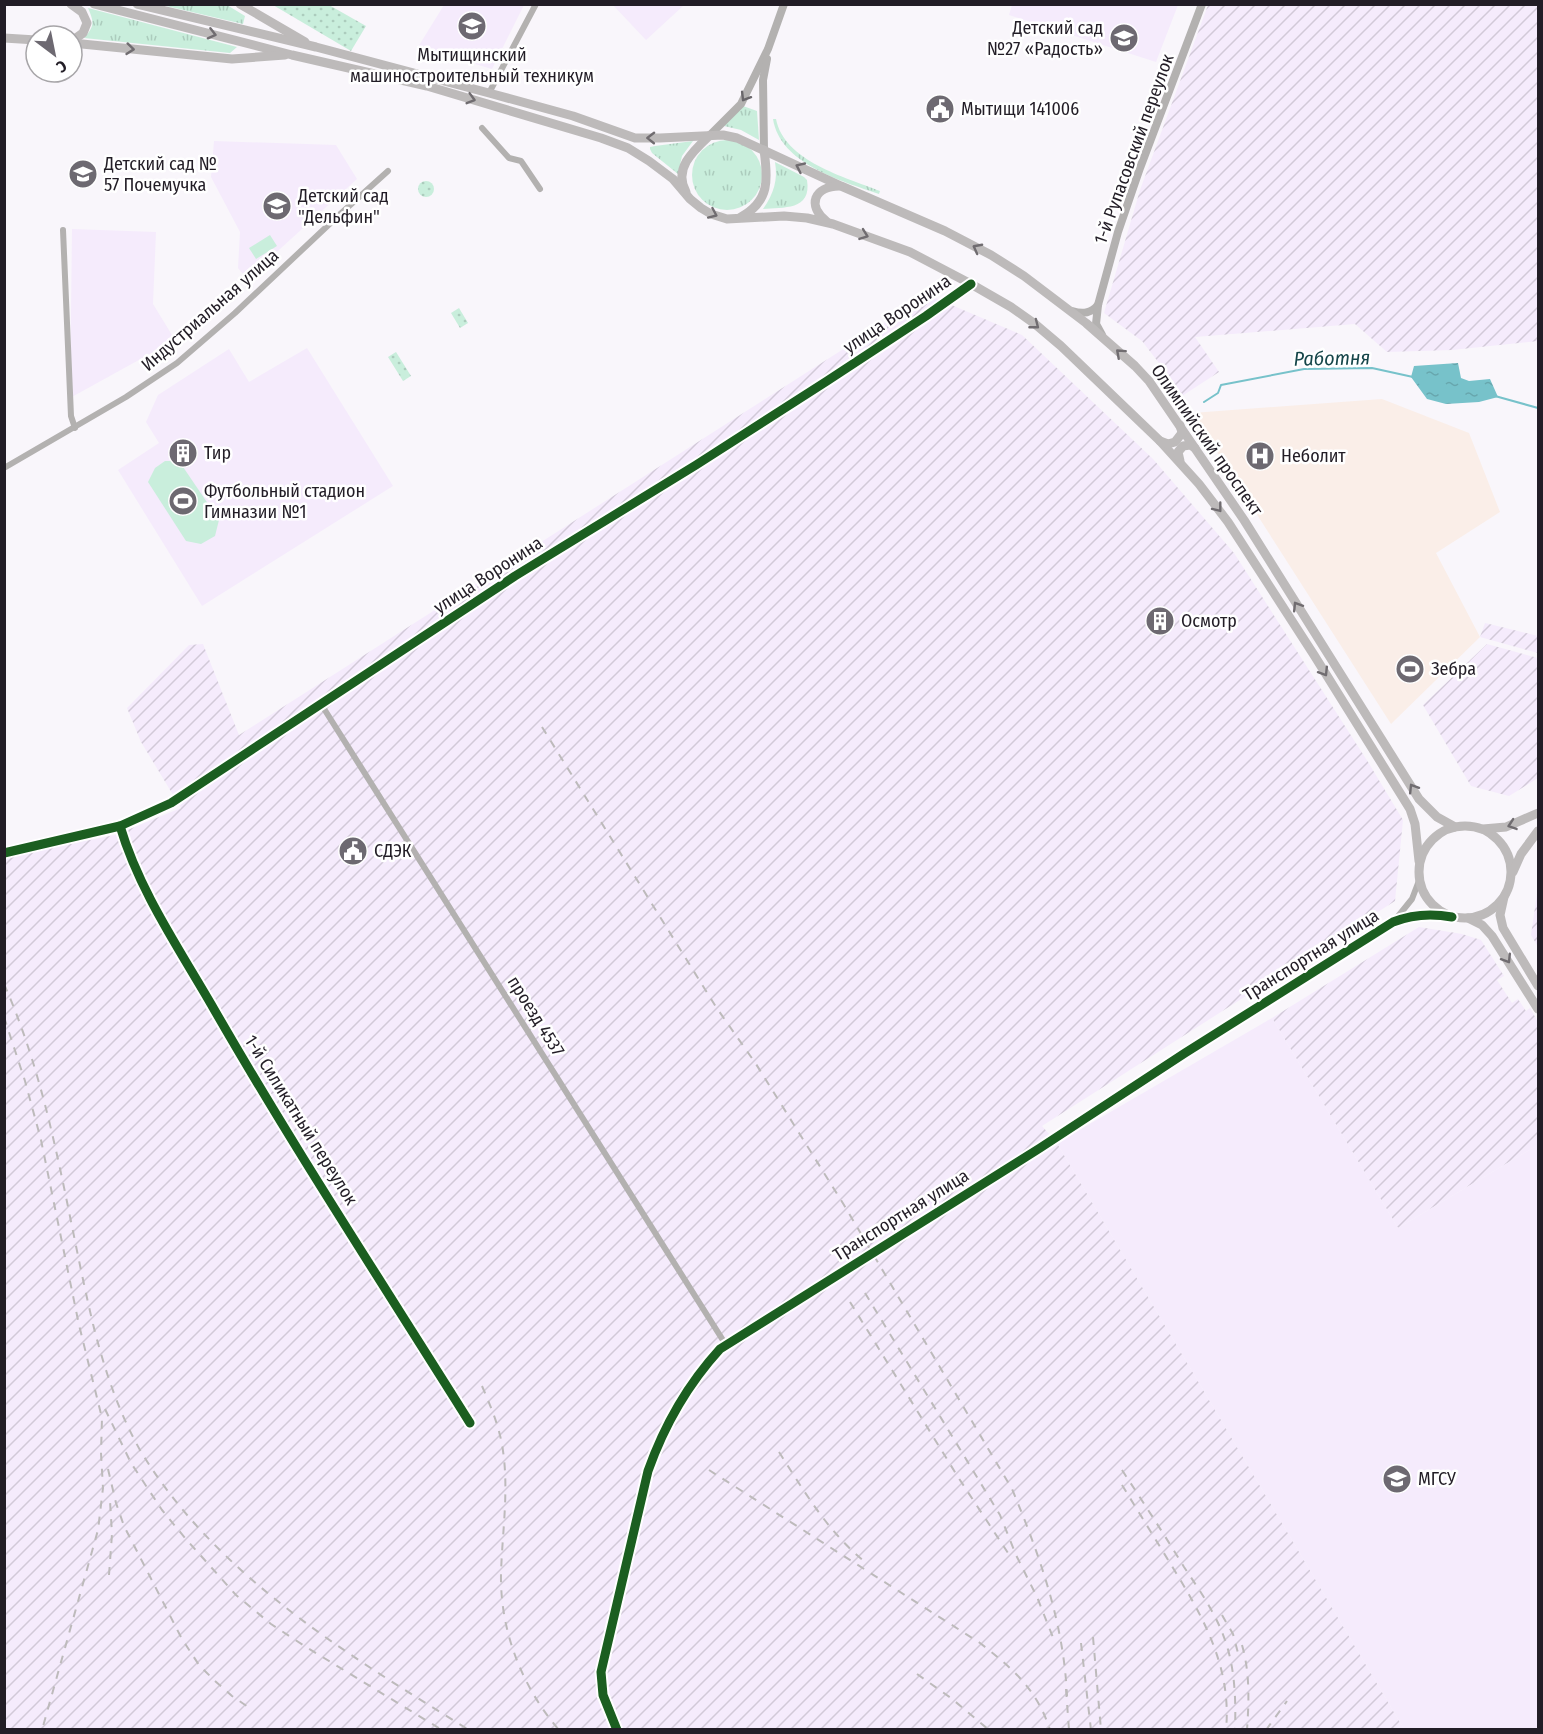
<svg xmlns="http://www.w3.org/2000/svg" width="1543" height="1734" font-family="'Fira Sans Condensed',sans-serif">
	<defs>
		<pattern id="industrial-furrows" width="10" height="10" patternUnits="userSpaceOnUse" patternTransform="scale(1.5)"><rect width="10" height="10" fill="#f5ebfc"/><path d="M-1 1l2-2M0 10L10 0M9 11l2-2" fill="none" stroke="#d2c9d8"/></pattern>
		<pattern id="grass-tufts" width="24" height="20" patternUnits="userSpaceOnUse" patternTransform="scale(1.5)"><rect width="24" height="20" fill="#c9eedc"/><path d="M3 7l-1-3M5 7V3M7 7l1-3M15 17l-1-3M17 17v-4M19 17l1-3" fill="none" stroke="#acccbd"/></pattern>
		<pattern id="park-dots" width="8" height="8" patternUnits="userSpaceOnUse" patternTransform="scale(1.5)"><rect width="8" height="8" fill="#c9eedc"/><path d="M2 2h.1M6 6h.1" fill="none" stroke="#acccbd" stroke-width="1.8" stroke-linecap="round"/></pattern>
		<pattern id="water-ripples" width="26" height="14" patternUnits="userSpaceOnUse" patternTransform="scale(1.5)"><rect width="26" height="14" fill="#77c2ca"/><path d="M2 4q2-2 4 0t4 0M15 11q2-2 4 0t4 0" fill="none" stroke="#67a6ad"/></pattern>
	</defs>
	<rect width="100%" height="100%" fill="#f9f6fb"/>
	<polygon fill="#faeee8" points="1382,399 1469,433 1500,512 1436,553 1480,637 1391,724 1192,413"/>
	<g fill="url(#industrial-furrows)">
		<polygon points="1208,5 1538,5 1538,341 1452,350 1387,352 1355,324 1195,337 1219,372 1182,396 1172,380 1142,341 1104,313 1140,190"/>
		<polygon points="928,295 1022,335 1153,459 1234,553 1368,762 1403,820 1395,901 1042,1126 1057,1143 1404,1729 5,1730 5,857 115,835 181,808 141,742 127,708 189,645 203,644 239,735"/>
		<polygon points="1485,623 1538,636 1538,653 1480,637"/>
		<polygon points="1487,644 1538,658 1538,778 1509,796 1471,786 1423,705"/>
		<polygon points="1538,887 1538,947 1531,935"/>
		<polygon points="1419,927 1462,934 1481,940 1504,976 1497,980 1512,1003 1518,999 1526,1011 1530,1008 1538,1022 1538,1145 1398,1228 1272,1018"/>
	</g>
	<g fill="#f5ebfc">
		<polygon points="444,5 524,5 492,69 418,47"/>
		<polygon points="613,5 684,5 646,40"/>
		<polygon points="1012,5 1012,4 1178,5 1156,62 1009,15"/>
		<polygon points="214,141 336,145 357,179 247,279 238,268 240,232 211,177"/>
		<polygon points="72,229 156,232 153,304 175,340 70,398"/>
		<polygon points="307,348 393,486 202,606 118,470 159,443 146,422 158,395 229,349 249,382"/>
		<polygon points="1272,1018 1398,1228 1538,1145 1538,1729 1404,1729 1057,1143"/>
	</g>
	<g fill="url(#grass-tufts)">
		<polygon points="162,5 227,5 245,16 243,24"/>
		<path d="M88 8 237 47 230 53 84 38C95 26 94 22 88 8Z"/>
		<polygon points="743,106 757,111 759,140 741,130 724,126"/>
		<path d="M773 119H776C784 161 845 177 880 191L879 194C842 181 780 164 773 119Z"/>
		<circle cx="727" cy="175" r="35"/>
		<polygon points="693,141 682,156 678,174 652,153 650,149 650,147 655,146"/>
		<path d="M775 162 804 177 807 180C812 211 783 207 763 209 774 193 778 180 775 162Z"/>
	</g>
	<g fill="url(#park-dots)">
		<polygon points="273,5 329,5 366,26 351,51"/>
		<circle cx="426" cy="189" r="8"/>
		<polygon points="459,308 468,323 460,328 451,313"/>
		<polygon points="396,352 411,376 403,381 388,357"/>
	</g>
	<g fill="#c9eedc">
		<polygon points="270,235 277,246 256,259 249,248"/>
		<polygon points="165,461 179,461 219,520 215,536 201,544 186,541 148,482 155,468"/>
	</g>
	<polygon fill="url(#water-ripples)" points="1458,363 1461,378 1469,381 1490,379 1498,397 1479,402 1446,404 1427,399 1411,377 1414,366"/>
	<g fill="none" stroke-linecap="round" stroke-linejoin="round">
		<g stroke="#77c2ca" stroke-width="2">
			<polyline points="1495,396 1538,408"/>
			<polyline points="1204,402 1218,393 1221,385 1304,369 1372,368 1413,377"/>
		</g>
		<g stroke="#b3b1b0" stroke-width="6">
			<polyline points="489,93 536,4"/>
			<polyline points="482,128 509,158 521,161 540,189"/>
			<polyline points="63,230 71,416 75,428"/>
			<polyline points="4,468 126,397 177,363 235,313 338,216 388,171"/>
			<polyline points="321,704 726,1345"/>
			<path d="M120 826C139 890 178 947 211 1004 293 1147 383 1284 470 1423"/>
			<polyline points="4,853 120,826 171,803 515,576 696,465 827,381 926,316 971,284"/>
			<polyline points="1395,920 1412,899 1420,878"/>
			<path d="M617 1730 603 1695 601 1672 648 1471C664 1426 688 1384 720 1349L1040 1148 1185 1053 1393 922C1413 914 1431 913 1452 917"/>
		</g>
		<g stroke="#b3b1b0" stroke-width="8">
			<polyline points="709,136 741,104 768,49 784,4"/>
			<polyline points="764,150 763,80 767,59"/>
			<path d="M1072 311C1082 314 1091 314 1098 305"/>
			<polyline points="1102,335 1096,324 1098,305 1118,232 1140,168 1202,4"/>
		</g>
		<g stroke="#bdbaba" stroke-width="9">
			<polyline points="71,4 82,12 87,23 83,33 72,41"/>
			<polyline points="94,4 292,55 427,86 601,138 628,148 649,161 673,179 690,199 701,208 711,214 727,219 784,216 807,218 833,224 910,252 971,284 1011,307 1035,324 1061,346 1160,441 1199,484 1228,522 1314,655 1410,809 1415,824 1419,861"/>
			<polyline points="137,4 316,47 489,93 573,116 635,138 660,138 723,135 737,138 841,186 945,231 991,255 1024,276 1086,323 1135,366 1149,381 1244,520 1419,799 1437,817 1455,827"/>
			<polyline points="240,4 305,42"/>
			<polyline points="4,38 36,40"/>
			<polyline points="72,43 232,59 285,55"/>
			<path d="M686 192C673 169 693 151 709 136"/>
			<path d="M741 217C770 201 768 179 764 150"/>
			<path d="M826 221C807 205 814 187 839 186"/>
			<polyline points="1160,441 1168,444 1175,442 1182,433 1180,425"/>
			<polyline points="1180,461 1178,452 1183,446 1190,445 1195,448"/>
			<circle cx="1465" cy="872" r="46"/>
			<polyline points="1483,829 1506,827 1538,813"/>
			<polyline points="1513,872 1521,854 1538,831"/>
			<polyline points="1504,897 1500,915 1503,928 1538,986"/>
			<polyline points="1468,918 1482,925 1492,936 1538,1009"/>
		</g>
		<g stroke="#bdbabb" stroke-width="2" stroke-dasharray="8 8" stroke-linecap="butt">
			<path d="M542 727 716 1007 756 1064 844 1205 1012 1489C1040 1556 1064 1624 1067 1696"/>
			<path d="M4 984C52 1092 66 1211 93 1324 104 1368 118 1411 140 1450 215 1575 348 1655 469 1730"/>
			<polyline points="4,1017 25,1081 41,1140 79,1325 102,1418 101,1453 103,1488 98,1530 42,1730"/>
			<polyline points="865,1293 1000,1515 1016,1555 1037,1597 1054,1640"/>
			<polyline points="850,1302 958,1477 1010,1556"/>
			<path d="M482 1386C491 1407 500 1428 503 1451 509 1492 502 1534 501 1574 500 1631 522 1687 559 1730"/>
			<polyline points="105,1409 131,1463 162,1510 185,1538 236,1595 271,1624 306,1647 442,1730"/>
			<path d="M779 1452C804 1491 828 1532 864 1561"/>
			<polyline points="108,1469 116,1503 124,1526 182,1639 199,1665 215,1681 232,1696 251,1709"/>
			<path d="M709 1470 980 1643C1012 1668 1037 1689 1050 1730"/>
			<path d="M1122 1470C1143 1502 1164 1534 1184 1567 1200 1591 1217 1615 1226 1643 1235 1670 1236 1701 1235 1730"/>
			<path d="M1122 1485C1138 1511 1154 1537 1170 1563 1202 1615 1232 1666 1226 1730"/>
			<polyline points="109,1575 112,1534 110,1501"/>
			<polyline points="1222,1615 1233,1634 1238,1653"/>
			<polyline points="1093,1637 1101,1730"/>
			<polyline points="1081,1643 1091,1730"/>
			<path d="M1242 1645C1250 1673 1249 1701 1247 1730"/>
			<polyline points="917,1674 951,1698 989,1730"/>
			<polyline points="1066,1689 1069,1730"/>
			<polyline points="1266,1730 1287,1701"/>
		</g>
		<g stroke="#fff" stroke-width="13">
			<g id="cycleway">
				<path d="M120 826C139 890 178 947 211 1004 293 1147 383 1284 470 1423"/>
				<polyline points="4,853 120,826 171,803 515,576 696,465 827,381 926,316 971,284"/>
				<path d="M617 1730 603 1695 601 1672 648 1471C664 1426 688 1384 720 1349L1040 1148 1185 1053 1393 922C1413 914 1431 913 1452 917"/>
			</g>
		</g>
		<use href="#cycleway" stroke="#1b5e20" stroke-width="9"/>
	</g>
	<defs><path id="oneway-chevron" d="M-2-3.5L2.5 0L-2 3.5" fill="none" stroke-width="1.6" stroke-linecap="round" stroke-linejoin="round" transform="scale(1.5)"/></defs>
	<g stroke="#706c70">
		<use href="#oneway-chevron" transform="translate(212 34) rotate(14)"/>
		<use href="#oneway-chevron" transform="translate(130 49) rotate(6)"/>
		<use href="#oneway-chevron" transform="translate(471 99) rotate(16)"/>
		<use href="#oneway-chevron" transform="translate(651 138) rotate(-179)"/>
		<use href="#oneway-chevron" transform="translate(800 167) rotate(-155)"/>
		<use href="#oneway-chevron" transform="translate(713 214) rotate(24)"/>
		<use href="#oneway-chevron" transform="translate(864 235) rotate(20)"/>
		<use href="#oneway-chevron" transform="translate(977 248) rotate(-152)"/>
		<use href="#oneway-chevron" transform="translate(1035 325) rotate(38)"/>
		<use href="#oneway-chevron" transform="translate(1120 353) rotate(-138)"/>
		<use href="#oneway-chevron" transform="translate(1218 508) rotate(52)"/>
		<use href="#oneway-chevron" transform="translate(1297 606) rotate(-122)"/>
		<use href="#oneway-chevron" transform="translate(1324 672) rotate(58)"/>
		<use href="#oneway-chevron" transform="translate(1413 788) rotate(-122)"/>
		<use href="#oneway-chevron" transform="translate(1512 825) rotate(161)"/>
		<use href="#oneway-chevron" transform="translate(1507 959) rotate(58)"/>
	</g>
	<use stroke="#6a676b" href="#oneway-chevron" transform="translate(745 97) rotate(121)"/>
	<defs>
		<g id="university-disc" transform="scale(1.5)"><circle r="9.5" fill="#6d6971" stroke="#fff"/><path d="M0-5L7-2L0 1L-7-2ZM-4 1L0 2.5L4 1V4Q0 6-4 4Z" fill="#fff"/></g>
		<g id="school-disc" transform="scale(1.5)"><circle r="9.5" fill="#6d6971" stroke="#fff"/><path d="M0-5L7-2L0 1L-7-2ZM-4 1L0 2.5L4 1V4Q0 6-4 4Z" fill="#fff"/></g>
		<g id="civic-disc" transform="scale(1.5)"><circle r="9.5" fill="#6d6971" stroke="#fff"/><path d="M-.6-6.5H3V-4.5H.6V-3L4-1V1h2V6H-6V1h2V-1L-.6-3ZM-1.2 2.5V6h2.4V2.5Z" fill="#fff"/></g>
		<g id="building-disc" transform="scale(1.5)"><circle r="9.5" fill="#6d6971" stroke="#fff"/><path d="M-4-6H4V6H1V3H-1V6H-4ZM-2.5-4.3h1.7v1.8h-1.7ZM.8-4.3h1.7v1.8H.8ZM-2.5-1h1.7V.8h-1.7ZM.8-1h1.7V.8H.8Z" fill="#fff"/></g>
		<g id="hospital-disc" transform="scale(1.5)"><circle r="9.5" fill="#6d6971" stroke="#fff"/><path d="M-5-5h3v3.5h4V-5h3V5h-3V1.5h-4V5h-3Z" fill="#fff"/></g>
		<g id="stadium-disc" transform="scale(1.5)"><circle r="9.5" fill="#6d6971" stroke="#fff"/><path d="M0-5a6.5 5 0 1 0 0 10a6.5 5 0 1 0 0-10ZM-3.5-1.8h7v3.6h-7Z" fill="#fff"/></g>
	</defs>
	<g fill-rule="evenodd">
		<use href="#university-disc" x="472" y="26"/>
		<use href="#school-disc" x="1124" y="38"/>
		<use href="#civic-disc" x="940" y="109"/>
		<use href="#school-disc" x="83" y="174"/>
		<use href="#school-disc" x="277" y="206"/>
		<use href="#building-disc" x="183" y="453"/>
		<use href="#hospital-disc" x="1260" y="456"/>
		<use href="#stadium-disc" x="183" y="501"/>
		<use href="#building-disc" x="1160" y="621"/>
		<use href="#stadium-disc" x="1410" y="669"/>
		<use href="#civic-disc" x="353" y="851"/>
		<use href="#university-disc" x="1397" y="1479"/>
	</g>
	<g text-anchor="middle" stroke-width="5" stroke-linejoin="round" paint-order="stroke">
		<g font-size="18" fill="#221d26" stroke="#fff" text-anchor="start">
			<text x="1103" y="34" text-anchor="end">Детский сад<tspan x="1103" dy="21">№27 «Радость»</tspan></text>
			<text x="472" y="61" text-anchor="middle">Мытищинский<tspan x="472" dy="21">машиностроительный техникум</tspan></text>
			<text x="961" y="115">Мытищи 141006</text>
			<text x="104" y="170">Детский сад №<tspan x="104" dy="21">57 Почемучка</tspan></text>
			<text x="298" y="202">Детский сад<tspan x="298" dy="21">"Дельфин"</tspan></text>
			<text x="204" y="459">Тир</text>
			<text x="1281" y="462">Неболит</text>
			<text x="204" y="497">Футбольный стадион<tspan x="204" dy="21">Гимназии №1</tspan></text>
			<text x="1181" y="627">Осмотр</text>
			<text x="1431" y="675">Зебра</text>
			<text x="374" y="857">СДЭК</text>
			<text x="1418" y="1485">МГСУ</text>
		</g>
		<g font-size="18" fill="#221d26" stroke="#fff">
			<text transform="translate(1134 149) rotate(-70)" y="6">1-й Рупасовский переулок</text>
			<text transform="translate(210 310) rotate(-41)" y="6">Индустриальная улица</text>
			<text transform="translate(897 314) rotate(-34)" y="6">улица Воронина</text>
			<text transform="translate(1207 440) rotate(55)" y="6">Олимпийский проспект</text>
			<text transform="translate(488 575) rotate(-33)" y="6">улица Воронина</text>
			<text transform="translate(1311 955) rotate(-32)" y="6">Транспортная улица</text>
			<text transform="translate(536 1016) rotate(58)" y="6">проезд 4537</text>
			<text transform="translate(301 1120) rotate(58)" y="6">1-й Силикатный переулок</text>
			<text transform="translate(901 1215) rotate(-32)" y="6">Транспортная улица</text>
		</g>
		<g font-size="20" font-style="italic" fill="#16464a" stroke="#fff">
			<text transform="translate(1332 358) rotate(-1)" y="7">Работня</text>
		</g>
	</g>
	<rect width="1543" height="1734" fill="none" stroke="#221d26" stroke-width="12"/>
	<g transform="translate(54 54) rotate(148)"><circle r="28" fill="#ffffff" stroke="#a7a5a8" stroke-width="1.5"/>
	<path d="M0-4.5L10 22L0 15L-10 22Z" fill="#6d6971"/>
	<text y="-9" font-size="16" font-weight="bold" text-anchor="middle" fill="#221d26">С</text>
	</g>
</svg>
